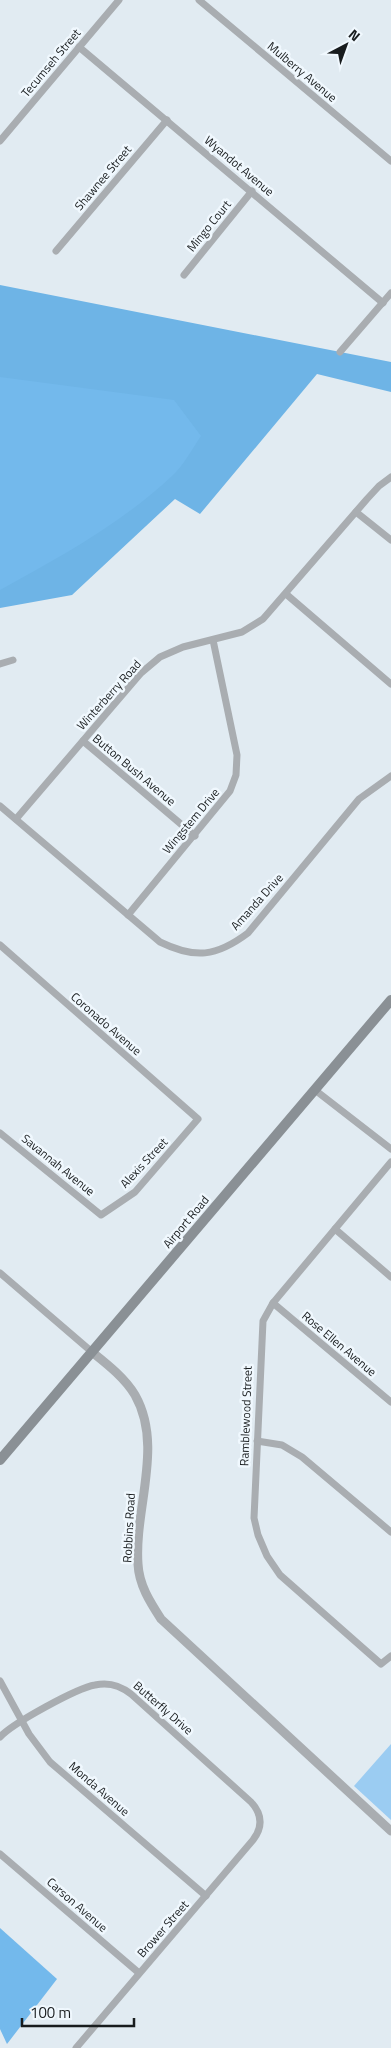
<svg xmlns="http://www.w3.org/2000/svg" width="391" height="2048" font-family="'Titillium Web',sans-serif">
	<rect width="100%" height="100%" fill="#e1ebf2"/>
	<polygon fill="#9bccf2" points="391,1744 391,1820 354,1786"/>
	<polygon fill="#6eb4e6" points="0,285 391,362 391,392 317,374 200,514 175,499 72,595 0,608"/>
	<g fill="#73b9ec">
		<path d="M0 377 174 400 201 436C192 449 184 465 172 476 122 523 60 557 0 590Z"/>
		<polygon points="0,1928 57,1979 7,2044 0,2029"/>
	</g>
	<g fill="none" stroke-linecap="round" stroke-linejoin="round">
		<g stroke="#a9adb1" stroke-width="7">
			<polyline points="199,0 391,161"/>
			<polyline points="79,47 383,303"/>
			<polyline points="0,141 119,0"/>
			<polyline points="56,251 167,120"/>
			<polyline points="184,275 252,191"/>
			<polyline points="340,352 391,293"/>
			<polyline points="356,512 391,540"/>
			<polyline points="286,594 391,684"/>
			<polyline points="0,664 13,660"/>
			<polyline points="83,741 195,836"/>
			<path d="M0 806 160 942C195 959 216 957 248 933L359 799 391 776"/>
			<polyline points="16,819 141,673 160,657 183,647 242,632 263,619 367,499 379,486 391,477"/>
			<polyline points="128,915 230,791 236,775 237,755 213,640"/>
			<polyline points="0,945 198,1119 135,1192 101,1215 0,1133"/>
			<polyline points="315,1090 391,1149"/>
			<polyline points="391,1162 273,1303 263,1321 254,1518 258,1535 267,1556 280,1575 381,1664 391,1656"/>
			<polyline points="335,1229 391,1277"/>
			<polyline points="0,1273 92,1352"/>
			<polyline points="273,1303 391,1402"/>
			<polyline points="257,1441 282,1445 302,1457 391,1532"/>
			<polyline points="0,1681 29,1734 50,1762 206,1896"/>
			<path d="M0 1737C13 1723 77 1688 95 1685 108 1682 121 1686 131 1694L251 1802C262 1814 263 1827 253 1840L76 2048"/>
			<polyline points="0,1854 139,1973"/>
		</g>
		<path stroke="#a9adb1" stroke-width="9" d="M92 1352C107 1364 125 1378 135 1395 164 1446 134 1509 138 1564 139 1585 150 1602 161 1619L391 1831"/>
		<polyline stroke="#8a9095" stroke-width="10" points="0,1460 391,1000"/>
	</g>
	<g text-anchor="middle" stroke-width="5" stroke-linejoin="round" paint-order="stroke">
		<g font-size="12" fill="#181c1e" stroke="#f0f8fe">
			<text transform="translate(51 63) rotate(-50)" y="4">Tecumseh Street</text>
			<text transform="translate(302 72) rotate(40)" y="4">Mulberry Avenue</text>
			<text transform="translate(239 166) rotate(40)" y="4">Wyandot Avenue</text>
			<text transform="translate(103 178) rotate(-50)" y="4">Shawnee Street</text>
			<text transform="translate(209 226) rotate(-51)" y="4">Mingo Court</text>
			<text transform="translate(109 695) rotate(-48)" y="4">Winterberry Road</text>
			<text transform="translate(134 770) rotate(40)" y="4">Button Bush Avenue</text>
			<text transform="translate(191 821) rotate(-50)" y="4">Wingstem Drive</text>
			<text transform="translate(257 902) rotate(-48)" y="4">Amanda Drive</text>
			<text transform="translate(106 1024) rotate(41)" y="4">Coronado Avenue</text>
			<text transform="translate(144 1163) rotate(-47)" y="4">Alexis Street</text>
			<text transform="translate(58 1165) rotate(39)" y="4">Savannah Avenue</text>
			<text transform="translate(186 1222) rotate(-50)" y="4">Airport Road</text>
			<text transform="translate(339 1344) rotate(40)" y="4">Rose Ellen Avenue</text>
			<text transform="translate(246 1416) rotate(-88)" y="4">Ramblewood Street</text>
			<text transform="translate(129 1528) rotate(-87)" y="4">Robbins Road</text>
			<text transform="translate(163 1708) rotate(41)" y="4">Butterfly Drive</text>
			<text transform="translate(99 1789) rotate(41)" y="4">Monda Avenue</text>
			<text transform="translate(77 1905) rotate(41)" y="4">Carson Avenue</text>
			<text transform="translate(163 1929) rotate(-49)" y="4">Brower Street</text>
		</g>
	</g>
	<g transform="translate(346 45) rotate(41)" stroke="#f0f8fe" stroke-width="4" paint-order="stroke">
	<path d="M0-4L9 19L0 12L-9 19Z" fill="#181c1e"/>
	<text y="-8" font-size="14" font-weight="bold" text-anchor="middle" fill="#181c1e">N</text>
	</g>
	<path d="M22 2018v8h112v-8" fill="none" stroke="#181c1e" stroke-width="2.5"/>
	<text x="30" y="2018" font-size="15" fill="#181c1e" stroke="#f0f8fe" stroke-width="4" paint-order="stroke">100 m</text>
</svg>
